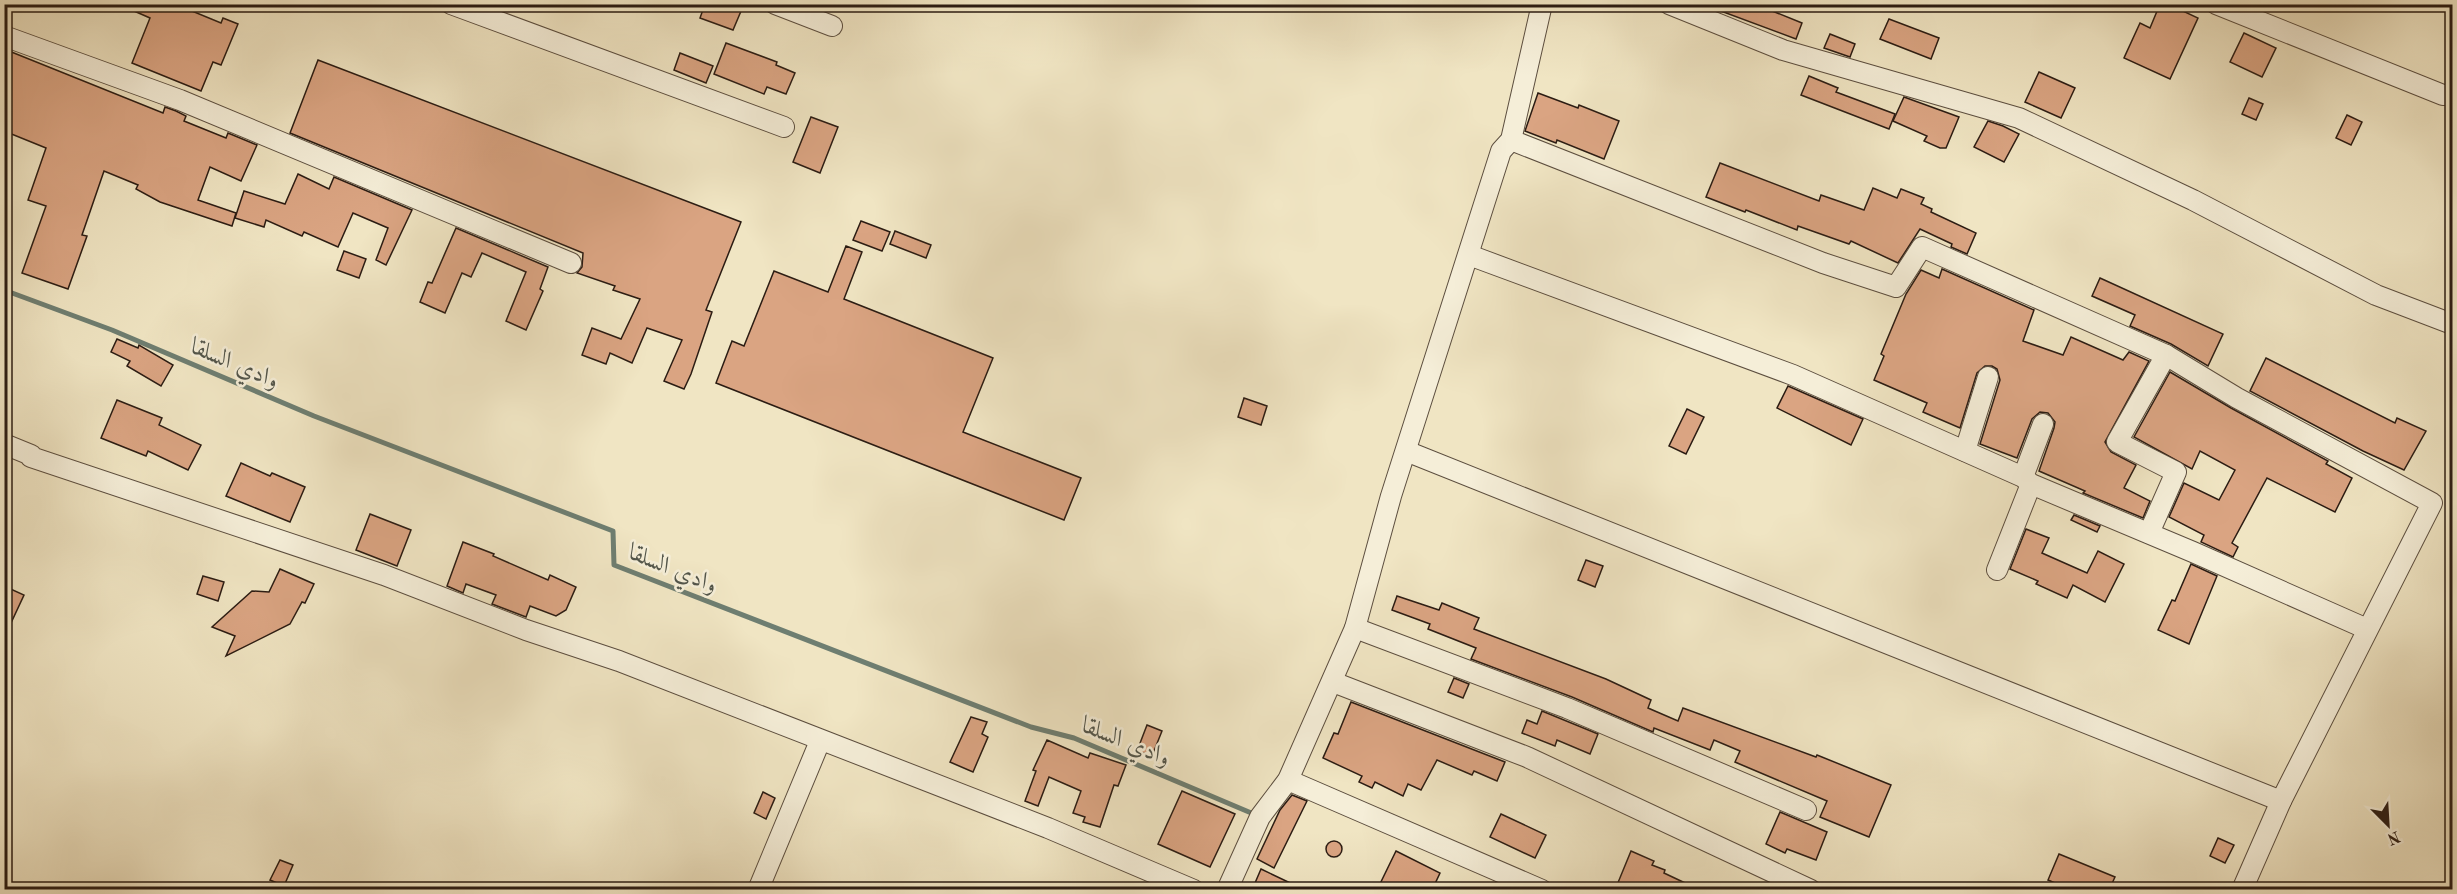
<svg xmlns="http://www.w3.org/2000/svg" width="2457" height="894" font-family="'Old Standard TT',Amiri,serif">
	<rect width="100%" height="100%" fill="#f0e5c3"/>
	<filter id="stains"><feTurbulence type="fractalNoise" baseFrequency=".00333" numOctaves="4"/><feColorMatrix values="0 0 0 0 .2 0 0 0 0 .09 0 0 0 0 .02 0 0 0 .5 -.17"/></filter>
	<radialGradient id="worn" r=".72"><stop offset=".6" stop-color="#630" stop-opacity="0"/><stop offset="1" stop-color="#630" stop-opacity=".3"/></radialGradient>
	<g fill="none" stroke-linecap="round" stroke-linejoin="round">
		<polyline stroke="#6e7e71" stroke-width="5" points="4,290 112,330 314,416 613,531 614,565 1031,727 1074,738 1256,815"/>
	</g>
	<g fill="#daa482" stroke="#2b1c13" stroke-width="1.5">
		<polygon points="118,4 175,4 221,23 223,18 238,24 221,65 213,62 201,91 132,63 150,18"/>
		<polygon points="705,4 744,4 733,30 700,18"/>
		<polygon points="1702,4 1755,4 1802,23 1796,39"/>
		<polygon points="2160,4 2168,4 2198,18 2170,79 2124,58 2140,23 2150,28"/>
		<polygon points="1889,19 1939,38 1931,59 1880,39"/>
		<polygon points="2244,33 2276,48 2262,77 2230,62"/>
		<polygon points="1830,34 1855,44 1850,57 1824,48"/>
		<polygon points="726,43 777,62 776,65 795,73 786,94 767,87 764,94 714,74"/>
		<polygon points="4,49 163,113 165,107 176,111 186,116 184,121 226,138 228,133 257,145 241,181 210,167 198,200 236,213 232,226 160,202 136,189 138,185 104,171 82,235 87,236 68,289 22,273 46,206 28,200 46,148 4,131"/>
		<polygon points="680,53 713,66 706,83 674,70"/>
		<polygon points="318,60 741,222 706,310 712,312 691,374 684,389 664,381 682,340 647,328 632,363 610,353 606,364 582,355 592,328 621,339 640,299 613,290 615,286 577,273 582,267 583,253 290,133"/>
		<polygon points="2039,72 2075,88 2061,118 2025,102"/>
		<polygon points="1809,76 1838,88 1836,92 1895,114 1889,129 1801,95"/>
		<polygon points="1538,93 1578,108 1579,105 1619,121 1604,159 1557,140 1556,143 1525,131"/>
		<polygon points="1904,97 1959,117 1946,148 1940,148 1924,141 1927,136 1893,121"/>
		<polygon points="2249,98 2263,104 2256,120 2242,114"/>
		<polygon points="2347,115 2362,122 2351,145 2336,138"/>
		<polygon points="811,117 838,127 820,173 793,162"/>
		<polygon points="1988,121 2003,126 2019,134 2004,162 1974,147"/>
		<polygon points="1720,163 1819,201 1821,195 1864,210 1873,188 1897,198 1901,189 1924,198 1921,204 1932,209 1931,212 1976,233 1967,254 1951,247 1952,244 1920,229 1898,263 1851,241 1849,244 1798,226 1797,230 1746,210 1745,212 1706,197"/>
		<polygon points="298,174 329,189 334,177 412,210 386,265 376,260 388,228 353,213 338,247 304,232 302,236 266,220 264,227 235,218 244,191 285,204"/>
		<polygon points="861,221 890,232 882,251 853,240"/>
		<polygon points="456,228 548,267 540,289 543,291 526,330 506,321 526,272 482,253 471,277 462,273 445,313 420,302 428,282 432,283"/>
		<polygon points="895,231 931,245 926,258 890,244"/>
		<polygon points="846,246 862,252 844,299 993,358 963,432 1081,478 1064,520 716,383 732,341 744,346 774,271 828,292"/>
		<polygon points="344,251 366,259 359,278 337,270"/>
		<polygon points="1942,269 2034,310 2023,341 2063,355 2071,337 2123,360 2129,352 2149,361 2105,442 2111,452 2136,465 2124,488 2150,501 2143,518 2083,493 2085,491 2039,471 2054,428 2055,422 2048,413 2040,412 2032,419 2017,458 1980,444 2000,380 1997,369 1992,366 1985,366 1977,373 1960,428 1923,412 1927,403 1874,380 1884,356 1881,354 1906,294 1921,270 1939,278"/>
		<polygon points="2100,278 2223,334 2208,366 2171,344 2130,326 2135,315 2092,296"/>
		<polygon points="117,339 138,348 139,345 173,365 161,386 127,366 130,361 111,352"/>
		<polygon points="2266,358 2395,423 2397,418 2426,431 2404,470 2363,451 2250,391"/>
		<polygon points="2170,372 2231,408 2328,461 2326,464 2352,478 2335,512 2267,478 2232,543 2238,547 2233,557 2201,542 2204,535 2169,517 2184,483 2219,500 2235,470 2200,451 2192,469 2134,437"/>
		<polygon points="1788,386 1863,419 1851,445 1777,408"/>
		<polygon points="1244,398 1267,406 1261,425 1238,417"/>
		<polygon points="117,400 162,418 159,425 201,445 188,470 148,451 146,456 101,438"/>
		<polygon points="1687,409 1704,417 1686,454 1669,446"/>
		<polygon points="241,463 270,476 272,473 305,487 290,522 226,496"/>
		<polygon points="370,514 411,530 397,566 356,550"/>
		<polygon points="2074,515 2100,526 2097,532 2071,520"/>
		<polygon points="2026,529 2049,538 2042,553 2087,573 2098,551 2124,564 2105,602 2073,585 2067,598 2036,584 2038,581 2010,569"/>
		<polygon points="463,542 494,554 493,556 548,580 550,575 576,587 566,610 556,616 530,606 526,617 492,604 496,595 466,584 463,593 447,586"/>
		<polygon points="1586,560 1603,566 1595,587 1578,580"/>
		<polygon points="2191,564 2217,576 2189,644 2158,630 2172,600 2175,601"/>
		<polygon points="280,569 314,584 305,603 302,602 290,624 226,656 235,636 212,627 252,591 269,592"/>
		<polygon points="203,576 224,582 218,601 197,594"/>
		<polygon points="4,586 24,595 4,638"/>
		<polygon points="1397,596 1439,610 1442,603 1479,618 1474,629 1606,679 1651,700 1648,708 1678,721 1683,708 1816,757 1817,755 1891,785 1869,837 1820,817 1827,801 1735,762 1740,751 1714,740 1710,750 1654,728 1653,732 1572,697 1471,659 1476,648 1428,629 1430,624 1392,610"/>
		<polygon points="1454,678 1469,684 1463,698 1448,692"/>
		<polygon points="1351,702 1505,762 1497,781 1474,771 1472,775 1437,760 1421,790 1408,784 1403,796 1375,782 1372,788 1359,782 1362,776 1323,758 1334,733 1338,734"/>
		<polygon points="1542,711 1598,734 1590,754 1557,740 1555,746 1522,733 1527,720 1537,724"/>
		<polygon points="971,717 987,722 982,734 988,737 973,772 950,762"/>
		<polygon points="1147,725 1162,731 1152,756 1137,751"/>
		<polygon points="1047,740 1088,758 1090,753 1126,765 1118,786 1114,785 1100,827 1083,822 1085,817 1073,813 1081,791 1049,777 1038,806 1025,801 1036,771 1033,770"/>
		<polygon points="1182,791 1235,814 1210,867 1158,844"/>
		<polygon points="763,792 775,798 766,819 754,813"/>
		<polygon points="1292,795 1307,801 1274,868 1257,859 1280,810"/>
		<polygon points="1780,812 1827,832 1816,860 1787,849 1785,853 1766,844"/>
		<polygon points="1501,814 1546,835 1535,858 1490,837"/>
		<polygon points="2218,838 2234,845 2225,863 2210,856"/>
		<circle cx="1334" cy="849" r="8"/>
		<polygon points="1396,851 1440,873 1432,890 1377,890"/>
		<polygon points="1631,851 1654,861 1652,865 1665,870 1664,873 1700,890 1628,890 1617,885"/>
		<polygon points="2059,854 2115,877 2109,890 2071,890 2048,880"/>
		<polygon points="280,860 293,865 284,886 270,880"/>
		<polygon points="1261,869 1305,890 1252,890"/>
	</g>
	<g fill="none" stroke-linecap="round" stroke-linejoin="round">
		<g stroke="#5c4e3f" stroke-width="22">
			<g id="minor">
				<polyline points="451,4 784,127"/>
				<polyline points="775,4 832,26"/>
				<polyline points="1669,4 1783,50 2019,118 2193,200 2376,295 2452,324"/>
				<polyline points="2216,4 2443,95"/>
				<polyline points="4,36 180,100 571,263"/>
				<polyline points="1511,140 1823,263 1896,287 1922,247 2166,355 2237,398 2432,503 2281,801 2242,890"/>
				<polyline points="1469,255 1793,375 2023,477 2031,484 2193,552 2367,629"/>
				<polyline points="4,444 31,455 31,457 384,575 526,630 619,661 1048,828 1194,890"/>
				<polyline points="1406,451 2281,801"/>
				<polyline points="1965,451 1988,377"/>
				<polyline points="2023,477 2043,424"/>
				<polyline points="2149,533 2176,472 2117,442 2166,355"/>
				<polyline points="1997,570 2031,484"/>
				<polyline points="1355,628 1567,708 1806,810"/>
				<polyline points="1333,682 1527,757 1811,890"/>
				<polyline points="1288,780 1542,890"/>
				<polyline points="758,890 820,741"/>
				<polyline points="1227,890 1260,817 1288,780 1355,628 1391,496 1501,151 1511,140 1542,4"/>
			</g>
		</g>
		<use href="#minor" stroke="#f5eed8" stroke-width="20"/>
	</g>
	<g text-anchor="middle" stroke-width="5" stroke-linejoin="round" paint-order="stroke">
		<g font-size="24" font-style="italic" fill="#52554a" stroke="#f5eed8">
			<text transform="translate(236 363) rotate(23)" y="8">وادي السلقا</text>
			<text transform="translate(674 568) rotate(22)" y="8">وادي السلقا</text>
			<text transform="translate(1127 741) rotate(22)" y="8">وادي السلقا</text>
		</g>
	</g>
	<rect width="2457" height="894" fill="none" stroke="#f0e5c3" stroke-width="24"/>
	<rect x="6" y="6" width="2445" height="882" fill="none" stroke="#2b1c13" stroke-width="3"/>
	<rect x="12" y="12" width="2433" height="870" fill="none" stroke="#2b1c13" stroke-width="1.5"/>
	<g transform="translate(2388 825) rotate(156)" stroke="#f5eed8" stroke-width="4.5" paint-order="stroke">
	<path d="M0-4.5L10 22L0 15L-10 22Z" fill="#2b1c13"/>
	<text y="-9" font-size="16" font-weight="bold" text-anchor="middle" fill="#2b1c13">N</text>
	</g>
	<rect width="100%" height="100%" filter="url(#stains)"/>
	<rect width="100%" height="100%" fill="url(#worn)"/>
</svg>
